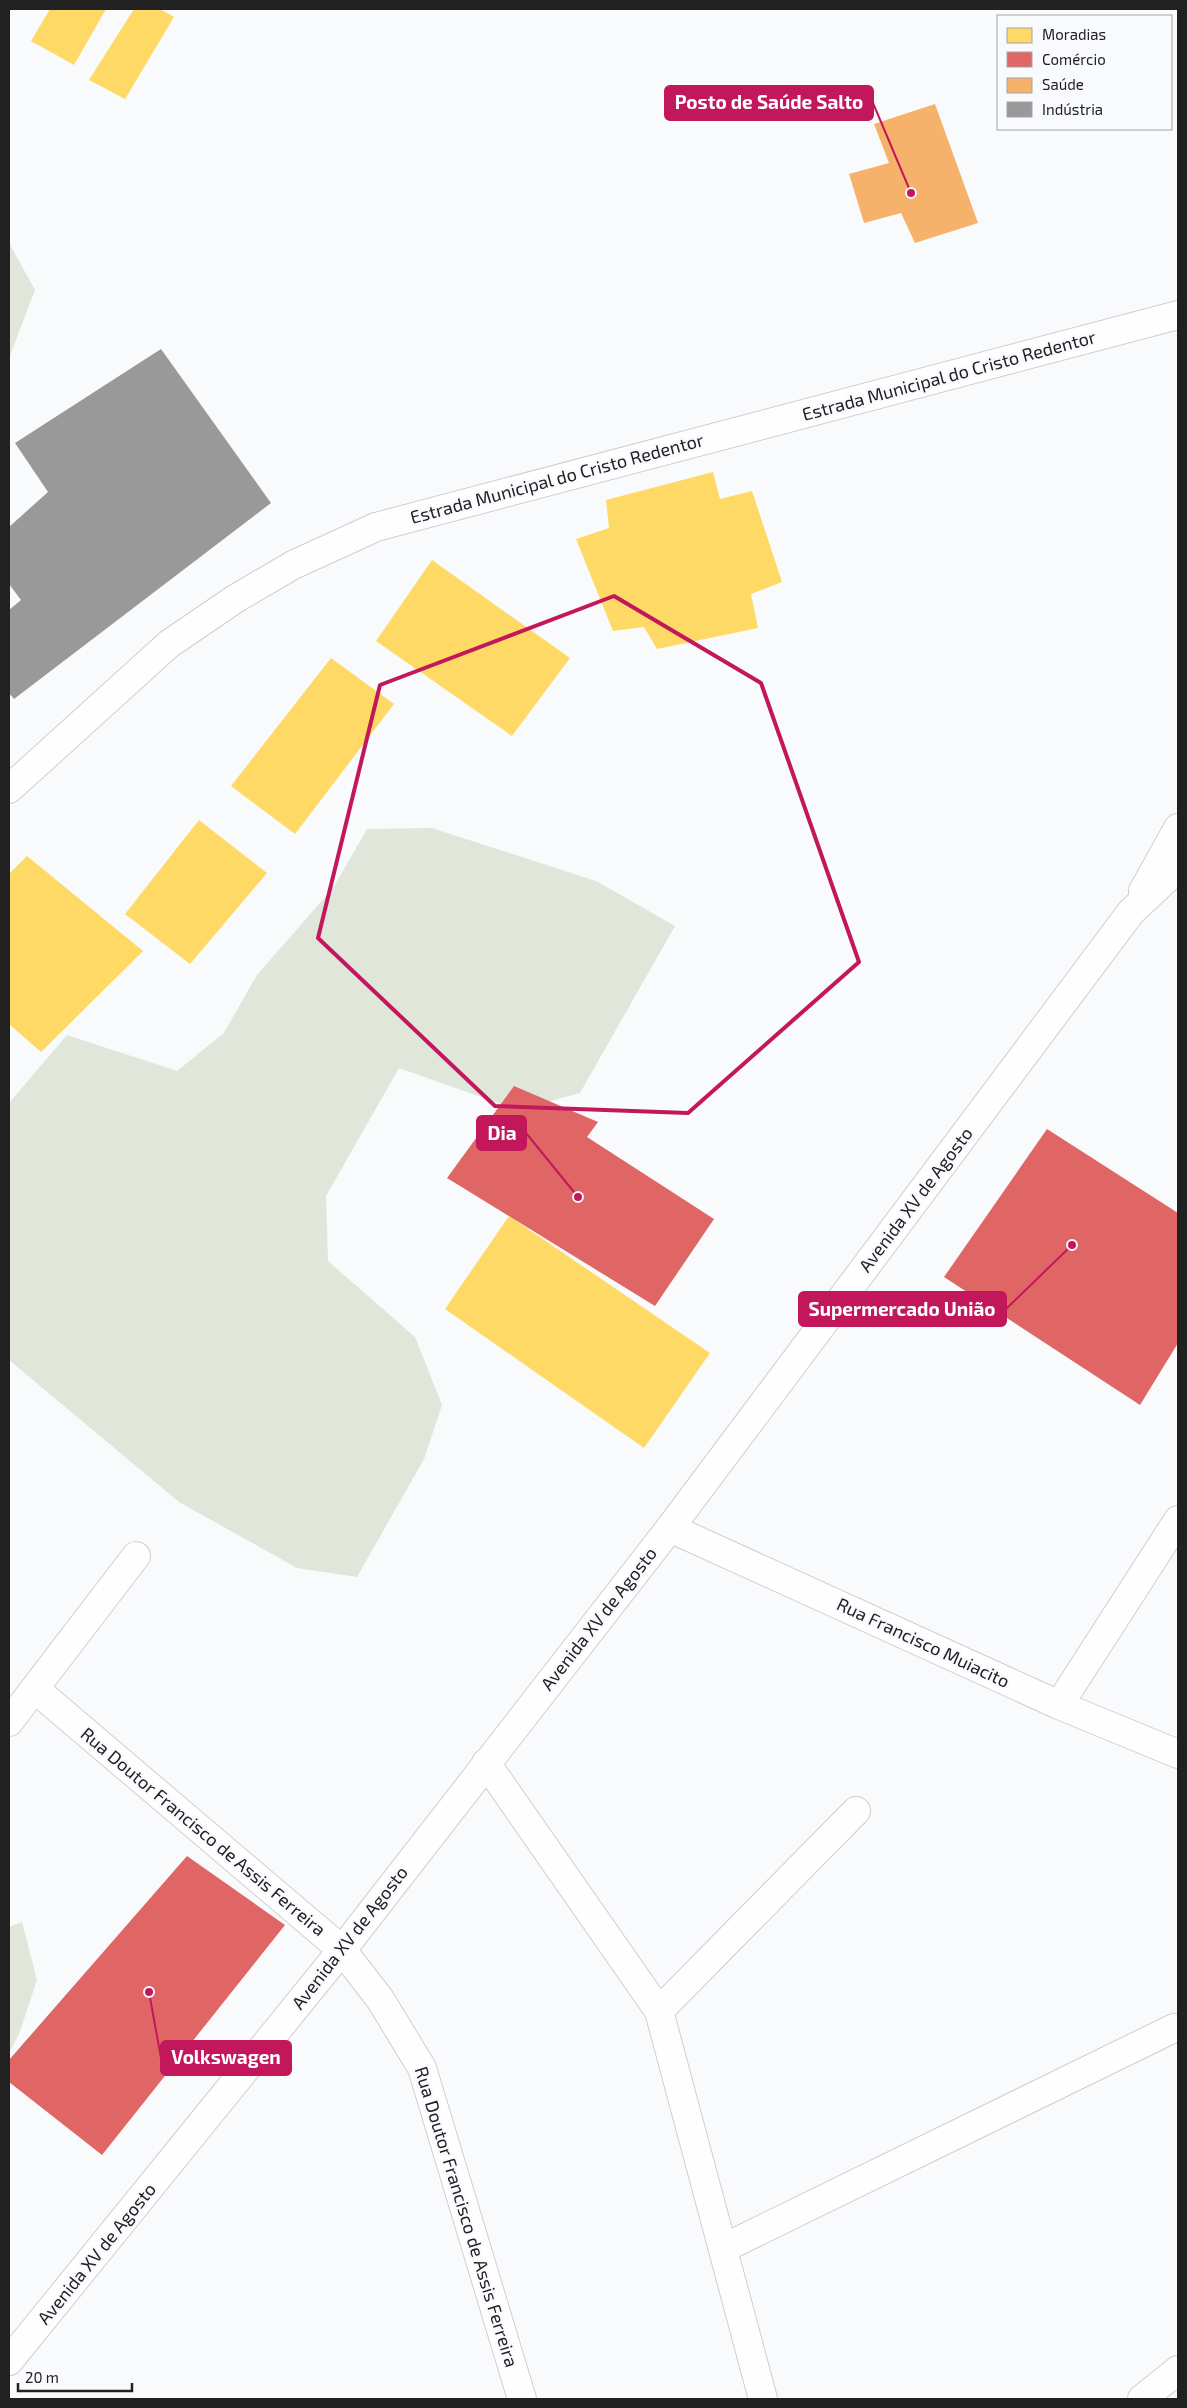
<svg xmlns="http://www.w3.org/2000/svg" width="1187" height="2408" font-family="'Exo 2',sans-serif">
	<rect width="100%" height="100%" fill="#f9fafc"/>
	<g fill="#e0e6d9">
		<polygon points="9,243 35,290 9,358"/>
		<polygon points="432,828 596,881 675,926 580,1093 518,1110 399,1068 326,1196 328,1261 415,1337 442,1405 424,1459 357,1577 297,1568 179,1502 9,1360 9,1103 67,1035 177,1071 224,1033 257,975 333,888 367,829"/>
		<polygon points="22,1922 37,1980 19,2034 9,2053 9,1927"/>
	</g>
	<g fill="#ffd966">
		<polygon points="50,9 106,9 74,65 31,41"/>
		<polygon points="134,9 160,9 174,17 125,99 89,80"/>
		<polygon points="713,472 720,499 752,491 782,582 751,594 758,628 657,649 644,627 613,631 576,539 609,528 606,500"/>
		<polygon points="432,560 570,658 512,736 376,641"/>
		<polygon points="331,658 394,704 295,834 231,786"/>
		<polygon points="199,820 267,873 190,964 125,914"/>
		<polygon points="27,856 143,951 41,1052 9,1024 9,874"/>
		<polygon points="509,1216 710,1353 644,1448 445,1309"/>
	</g>
	<g fill="#e06666">
		<polygon points="514,1086 598,1122 587,1137 714,1219 655,1306 447,1178"/>
		<polygon points="1047,1129 1178,1213 1178,1343 1140,1405 944,1277"/>
		<polygon points="187,1856 285,1925 102,2155 9,2082 9,2060"/>
	</g>
	<polygon fill="#f6b26b" points="935,104 978,223 915,243 901,213 864,223 849,174 889,163 874,124"/>
	<polygon fill="#999" points="161,349 271,503 14,699 9,693 9,610 21,600 9,584 9,527 48,492 15,443"/>
	<g fill="none" stroke-linecap="round" stroke-linejoin="round">
		<g stroke="#cfcfd1" stroke-width="30">
			<g id="minor">
				<polyline points="9,789 169,644 235,599 293,565 376,527 1178,315"/>
				<polyline points="670,1528 1059,1705 1178,1754"/>
				<polyline points="35,1689 342,1950 380,1999 422,2068 522,2399"/>
				<polyline points="1059,1705 1178,1520"/>
				<polyline points="9,1722 136,1556"/>
				<polyline points="486,1763 659,2011 763,2399"/>
				<polyline points="659,2011 856,1811"/>
				<polyline points="724,2248 1174,2028"/>
				<polyline points="1142,2399 1178,2370"/>
			</g>
		</g>
		<g stroke="#cfcfd1" stroke-width="30">
			<g id="tertiary">
				<polyline points="1143,891 1178,828"/>
				<polyline points="9,2361 342,1950 670,1528 1131,912 1178,868"/>
			</g>
		</g>
		<use href="#minor" stroke="#fefeff" stroke-width="28"/>
		<use href="#tertiary" stroke="#fefeff" stroke-width="28"/>
	</g>
	<path fill="none" stroke="#c2185b" stroke-width="4" stroke-linejoin="round" d="M614 596 761 683 859 962 688 1113 495 1106 318 938 380 685Z"/>
	<g text-anchor="middle" stroke-width="5" stroke-linejoin="round" paint-order="stroke">
		<g font-size="18" fill="#212122" stroke="#f8fafd">
			<text transform="translate(949 376) rotate(-15)" y="6">Estrada Municipal do Cristo Redentor</text>
			<text transform="translate(557 479) rotate(-15)" y="6">Estrada Municipal do Cristo Redentor</text>
			<text transform="translate(916 1200) rotate(-53)" y="6">Avenida XV de Agosto</text>
			<text transform="translate(599 1619) rotate(-52)" y="6">Avenida XV de Agosto</text>
			<text transform="translate(923 1643) rotate(25)" y="6">Rua Francisco Muiacito</text>
			<text transform="translate(203 1832) rotate(40)" y="6">Rua Doutor Francisco de Assis Ferreira</text>
			<text transform="translate(350 1938) rotate(-52)" y="6">Avenida XV de Agosto</text>
			<text transform="translate(466 2217) rotate(73)" y="6">Rua Doutor Francisco de Assis Ferreira</text>
			<text transform="translate(97 2254) rotate(-51)" y="6">Avenida XV de Agosto</text>
		</g>
	</g>
	<path fill="none" stroke="#c2185b" stroke-width="2" d="M911 193L873 103M578 1197L526 1133M1072 1245L1006 1309M149 1992L161 2058"/>
	<g fill="#c2185b" stroke="#f8fafd" stroke-width="2">
		<circle cx="911" cy="193" r="5"/>
		<circle cx="578" cy="1197" r="5"/>
		<circle cx="1072" cy="1245" r="5"/>
		<circle cx="149" cy="1992" r="5"/>
	</g>
	<g fill="#c2185b" stroke="#c2185b" stroke-width="2">
		<rect x="665" y="86" width="208" height="34" rx="5"/>
		<rect x="477" y="1116" width="49" height="34" rx="5"/>
		<rect x="799" y="1292" width="207" height="34" rx="5"/>
		<rect x="161" y="2041" width="130" height="34" rx="5"/>
	</g>
	<g font-size="19" text-anchor="middle" font-weight="bold" fill="#fff">
		<text x="769" y="109">Posto de Saúde Salto</text>
		<text x="502" y="1140">Dia</text>
		<text x="902" y="1316">Supermercado União</text>
		<text x="226" y="2064">Volkswagen</text>
	</g>
	<rect width="1187" height="2408" fill="none" stroke="#212122" stroke-width="20"/>
	<rect x="997" y="15" width="175" height="115" fill="#f8fafd" stroke="#a2a3a5"/>
	<rect x="1007" y="28" width="25" height="15" fill="#ffd966" stroke="#a2a3a5"/>
	<text x="1042" y="40" font-size="15" fill="#212122">Moradias</text>
	<rect x="1007" y="52" width="25" height="15" fill="#e06666" stroke="#a2a3a5"/>
	<text x="1042" y="65" font-size="15" fill="#212122">Comércio</text>
	<rect x="1007" y="78" width="25" height="15" fill="#f6b26b" stroke="#a2a3a5"/>
	<text x="1042" y="90" font-size="15" fill="#212122">Saúde</text>
	<rect x="1007" y="102" width="25" height="15" fill="#999999" stroke="#a2a3a5"/>
	<text x="1042" y="115" font-size="15" fill="#212122">Indústria</text>
	<path d="M18 2383v8h114v-8" fill="none" stroke="#212122" stroke-width="2.5"/>
	<text x="25" y="2383" font-size="15" fill="#212122" stroke="#f8fafd" stroke-width="4" paint-order="stroke">20 m</text>
</svg>
